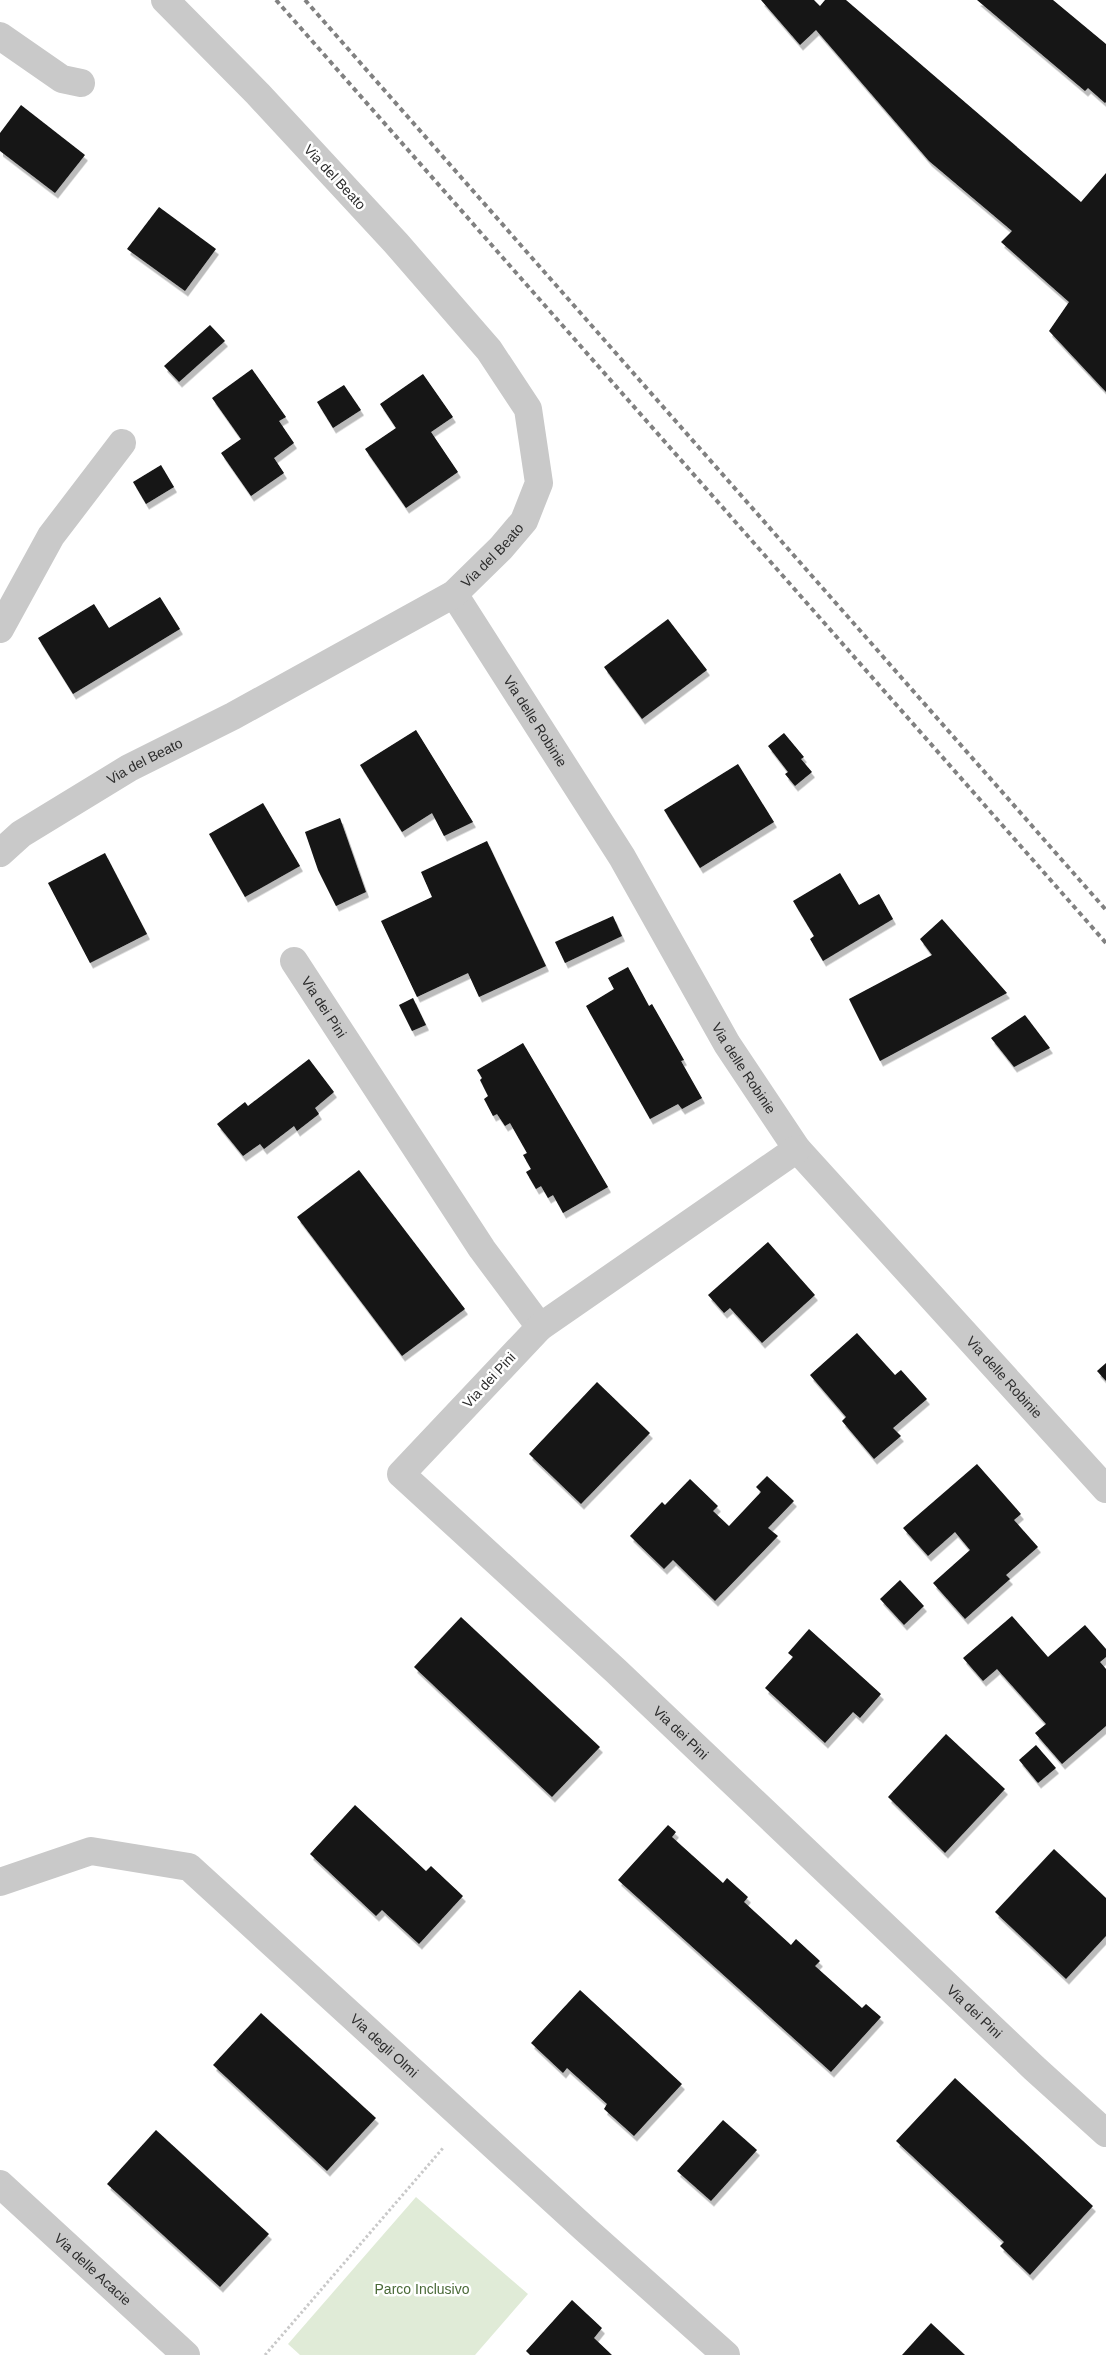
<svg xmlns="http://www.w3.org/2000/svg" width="1106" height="2355" font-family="Arial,sans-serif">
	<defs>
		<filter id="shadow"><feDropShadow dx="3" dy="5.5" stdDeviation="0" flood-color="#0004"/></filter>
	</defs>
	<rect width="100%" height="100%" fill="#fff"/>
	<polygon fill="#e0ebd7" points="416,2197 528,2294 475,2355 300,2355 288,2344"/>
	<g fill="#131313" filter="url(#shadow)">
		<polygon points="761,0 814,0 820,6 825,0 846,0 1081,202 1106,173 1106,392 1049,331 1069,302 1001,242 1012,231 929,161 816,30 800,45"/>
		<polygon points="977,0 1053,0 1106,44 1106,102 1105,103 1088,88 1085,91"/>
		<polygon points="21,105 85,155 55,193 0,151 0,133"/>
		<polygon points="159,207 216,249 185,291 127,249"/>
		<polygon points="210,325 225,341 179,382 164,366"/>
		<polygon points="252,369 286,417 279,421 294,443 274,458 284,473 251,496 221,453 241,439 212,398"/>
		<polygon points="423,374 453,417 431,432 458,472 406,508 365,449 396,428 380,404"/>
		<polygon points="344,385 361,410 333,428 317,402"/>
		<polygon points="161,465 174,487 146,504 133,482"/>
		<polygon points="160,597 180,629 73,694 38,638 94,604 109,628"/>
		<polygon points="668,619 707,670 642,719 604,667"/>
		<polygon points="416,730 473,822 444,836 432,813 402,832 360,765"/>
		<polygon points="784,733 804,757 801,759 812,772 795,786 785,774 788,772 768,746"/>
		<polygon points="738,764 774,822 700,868 664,810"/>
		<polygon points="263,803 300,866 245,897 209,834"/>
		<polygon points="340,818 366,892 336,906 318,870 305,832"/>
		<polygon points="487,841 546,966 479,997 468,973 417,997 381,921 432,897 421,872"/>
		<polygon points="105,853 147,934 90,963 48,883"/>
		<polygon points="840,873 859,905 879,894 893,919 823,961 810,939 814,936 793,901"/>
		<polygon points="613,916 622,936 565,963 555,942"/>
		<polygon points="942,919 1007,993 880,1061 849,999 932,955 920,939"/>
		<polygon points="628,967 649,1006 652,1004 684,1060 681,1061 702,1098 682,1109 678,1104 650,1119 586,1006 614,989 608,978"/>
		<polygon points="413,998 426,1025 412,1031 399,1005"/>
		<polygon points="1025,1015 1050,1048 1014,1067 991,1038"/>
		<polygon points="523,1043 608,1187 563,1213 553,1195 548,1198 541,1186 536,1189 526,1172 531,1169 523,1155 527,1153 510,1123 505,1126 497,1114 493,1116 484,1099 488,1096 480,1080 482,1078 477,1070"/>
		<polygon points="309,1059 334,1092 315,1108 319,1114 297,1131 294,1126 264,1149 260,1144 243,1156 217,1124 245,1102 248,1106"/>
		<polygon points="359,1170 465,1309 402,1356 297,1217"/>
		<polygon points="768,1242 815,1295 762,1343 730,1308 724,1313 708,1295"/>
		<polygon points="857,1333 895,1375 901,1370 927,1399 893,1428 901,1436 874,1459 842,1421 846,1417 810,1375"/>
		<polygon points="1106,1363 1106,1381 1097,1371"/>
		<polygon points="597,1382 650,1433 581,1504 529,1454"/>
		<polygon points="977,1464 1021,1514 1014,1520 1038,1547 1006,1575 1010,1579 965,1619 933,1583 970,1550 955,1532 928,1556 903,1528"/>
		<polygon points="767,1476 794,1501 768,1528 778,1536 715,1601 673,1560 664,1569 630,1536 662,1502 665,1505 690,1479 718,1506 713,1511 729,1526 761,1492 756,1487"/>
		<polygon points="900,1580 924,1606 904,1625 880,1599"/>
		<polygon points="1012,1616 1048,1657 1085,1625 1106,1649 1106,1657 1100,1662 1106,1669 1106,1726 1062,1764 1035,1733 1046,1724 997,1669 983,1681 963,1658"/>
		<polygon points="461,1617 600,1747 552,1797 414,1667"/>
		<polygon points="809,1629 881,1694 860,1718 853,1712 825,1743 765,1688 793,1657 788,1653"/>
		<polygon points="946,1734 1005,1789 945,1853 888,1797"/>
		<polygon points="1036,1745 1056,1768 1038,1783 1019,1760"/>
		<polygon points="355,1805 426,1871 431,1866 463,1896 419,1944 382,1910 376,1916 310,1854"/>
		<polygon points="668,1825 676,1832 672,1837 723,1883 727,1878 748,1897 744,1902 791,1945 796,1939 820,1961 815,1966 862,2008 866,2004 881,2017 831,2072 618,1880"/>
		<polygon points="1054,1849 1106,1898 1106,1936 1066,1979 995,1912"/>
		<polygon points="580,1990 682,2084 634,2136 604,2109 607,2104 567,2068 563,2073 531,2043"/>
		<polygon points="261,2013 376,2118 327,2171 213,2065"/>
		<polygon points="955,2078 1093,2206 1030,2275 1000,2246 1004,2242 896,2141"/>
		<polygon points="723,2120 757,2150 711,2201 677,2171"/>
		<polygon points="156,2130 269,2234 220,2287 107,2184"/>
		<polygon points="572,2300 602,2328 594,2338 612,2355 530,2355 526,2351"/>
		<polygon points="931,2323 965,2355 902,2355"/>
	</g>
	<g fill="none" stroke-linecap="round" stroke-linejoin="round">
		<polyline stroke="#c9c9c9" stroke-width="3" stroke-dasharray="2.5 2.5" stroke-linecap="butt" points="265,2355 443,2148"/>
		<g stroke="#c9c9c9" stroke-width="28">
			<polyline points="0,36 62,79 81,83"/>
			<path id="s1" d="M454 594 622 857 727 1044 797 1149 1106 1489"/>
			<polyline points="0,629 51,536 122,443"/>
			<path id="s2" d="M0 853 21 834 129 768 233 716 454 594 501 548 524 521 539 483 528 409 489 350 396 243 258 94 165 0"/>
			<path id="s3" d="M294 961 482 1249 540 1327"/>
			<path id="s4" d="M797 1149 540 1327 401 1474 616 1671 1034 2068 1106 2133"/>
			<path id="s5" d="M0 1882 91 1851 189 1867 585 2229 726 2355"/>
			<path id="s6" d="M0 2184 186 2355"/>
		</g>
		<g stroke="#818181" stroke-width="4" stroke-dasharray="5 4" stroke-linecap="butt">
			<polyline points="276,0 1106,943"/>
			<polyline points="305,0 1106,910"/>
		</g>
	</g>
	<g text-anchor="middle" stroke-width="5" stroke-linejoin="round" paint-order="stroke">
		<g font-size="14" fill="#2c2c2c" stroke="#fff">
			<text transform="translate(335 177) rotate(47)" y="5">Via del Beato</text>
			<text dy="5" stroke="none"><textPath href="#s2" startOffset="578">Via del Beato</textPath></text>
			<text dy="5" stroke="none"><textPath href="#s1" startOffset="151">Via delle Robinie</textPath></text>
			<text dy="5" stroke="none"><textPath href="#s2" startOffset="172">Via del Beato</textPath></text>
			<text dy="5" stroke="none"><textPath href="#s3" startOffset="55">Via dei Pini</textPath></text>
			<text dy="5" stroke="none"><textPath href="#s1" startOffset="556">Via delle Robinie</textPath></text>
			<text dy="5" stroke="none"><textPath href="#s1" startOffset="961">Via delle Robinie</textPath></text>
			<text transform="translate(489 1380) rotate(-47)" y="5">Via dei Pini</text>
			<text dy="5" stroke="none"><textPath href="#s4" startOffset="896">Via dei Pini</textPath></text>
			<text dy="5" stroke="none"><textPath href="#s4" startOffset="1301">Via dei Pini</textPath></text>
			<text dy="5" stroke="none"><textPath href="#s5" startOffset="460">Via degli Olmi</textPath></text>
			<text dy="5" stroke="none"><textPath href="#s6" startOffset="126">Via delle Acacie</textPath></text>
		</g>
		<g font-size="14" fill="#496937" stroke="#fff">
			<text x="422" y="2294">Parco Inclusivo</text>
		</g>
	</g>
</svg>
